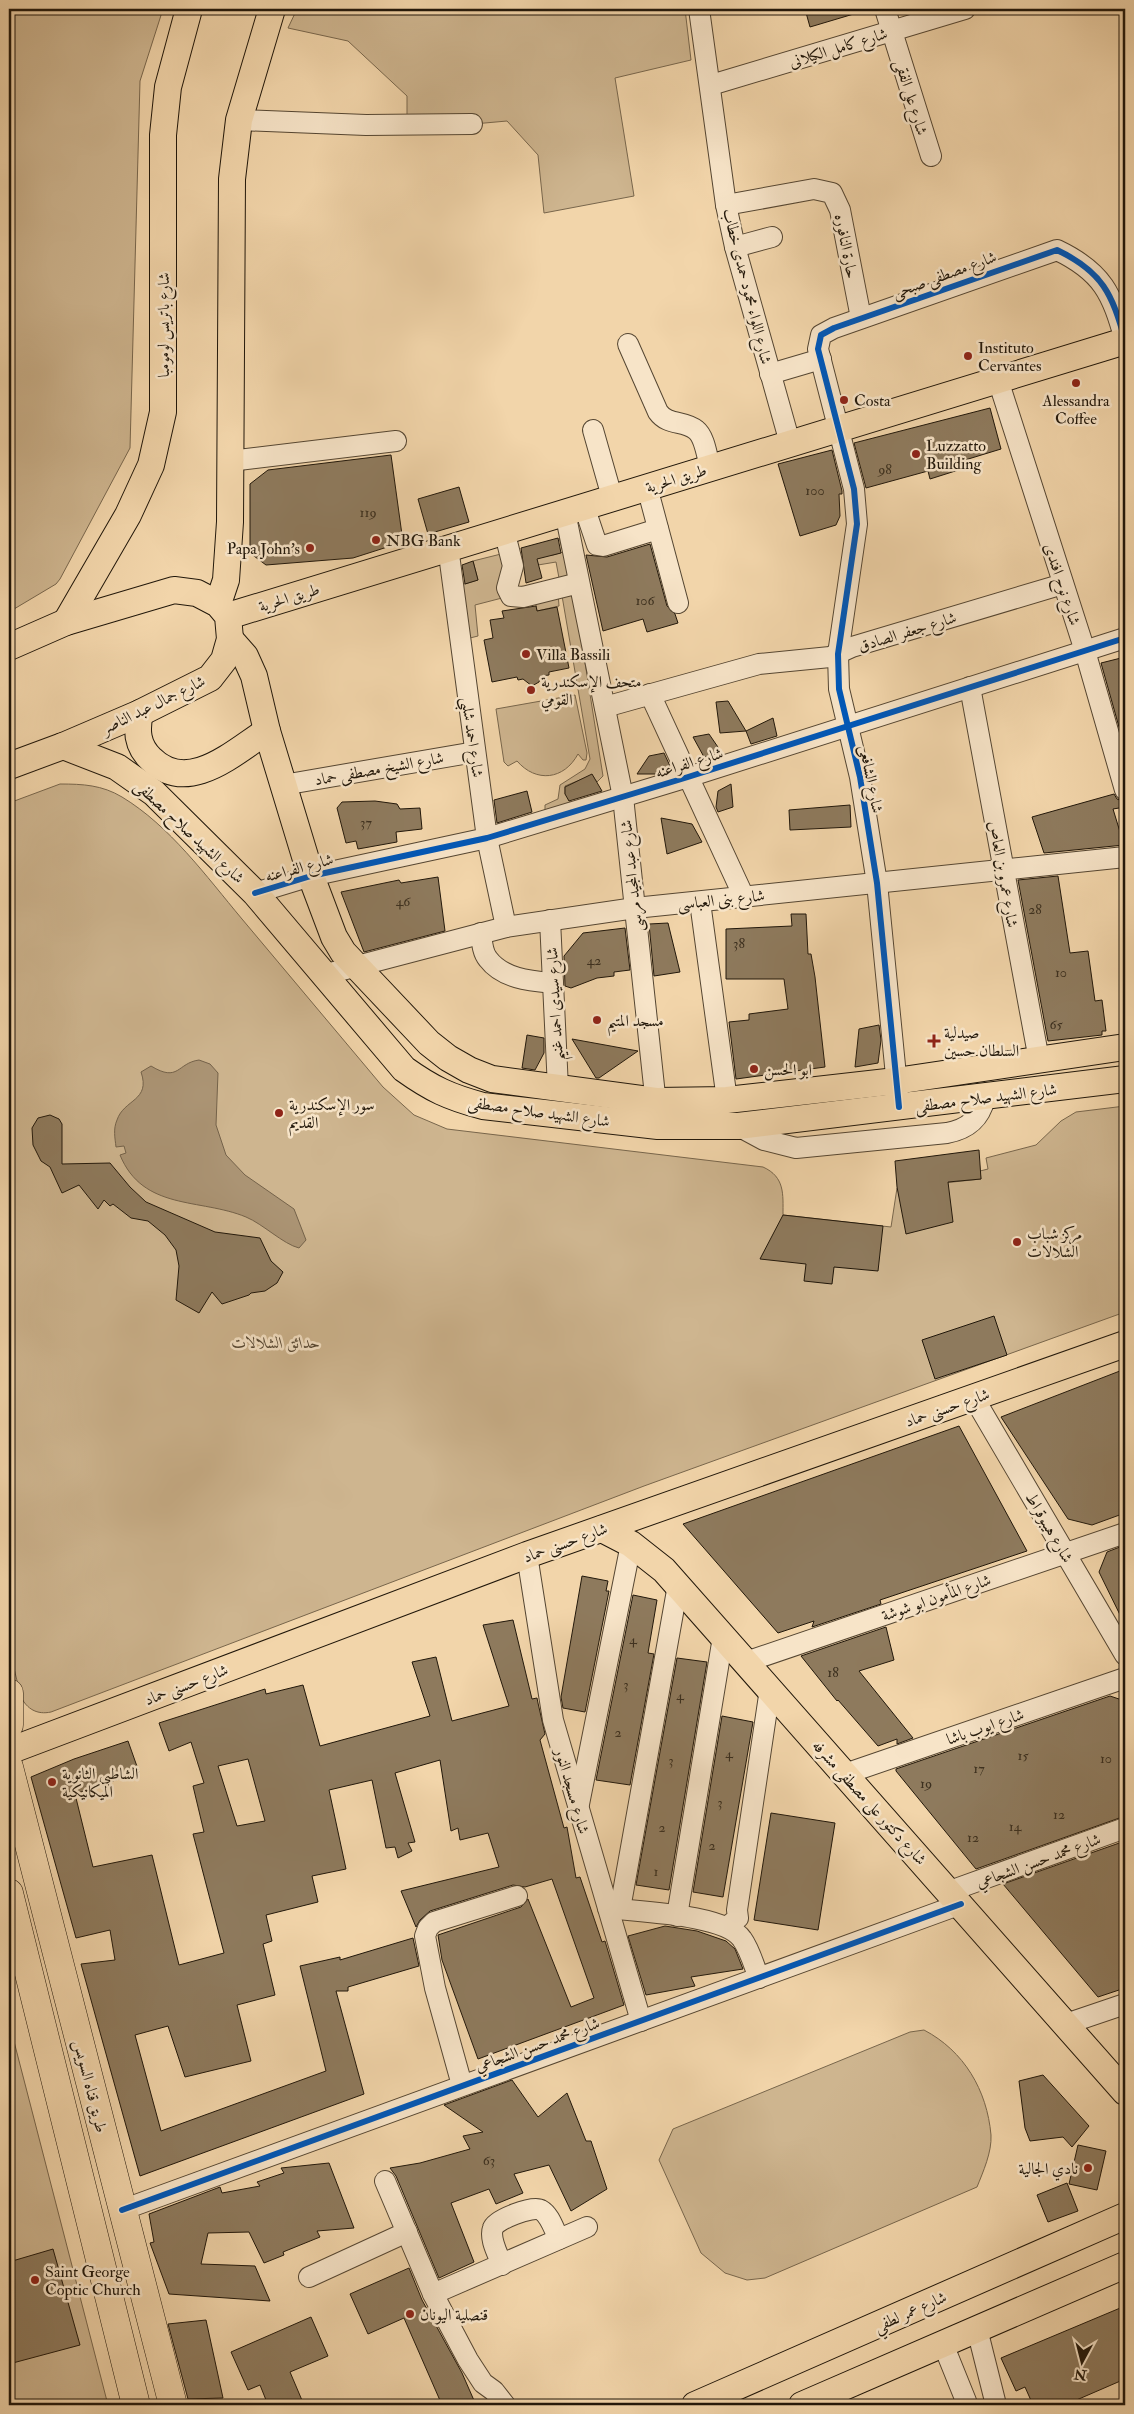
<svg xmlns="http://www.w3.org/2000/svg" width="1134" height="2414" font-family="'IM FELL Double Pica',Amiri,serif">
	<rect width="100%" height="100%" fill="#f2d5aa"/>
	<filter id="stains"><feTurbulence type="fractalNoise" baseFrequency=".004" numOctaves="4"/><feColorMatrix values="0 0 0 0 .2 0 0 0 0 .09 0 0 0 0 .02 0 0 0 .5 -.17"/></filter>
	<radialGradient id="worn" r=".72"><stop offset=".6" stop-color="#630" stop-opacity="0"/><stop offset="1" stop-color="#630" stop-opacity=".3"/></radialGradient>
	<g fill="#ceb58f" stroke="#78664c">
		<polygon points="9,9 163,9 140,81 130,448 60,579 56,584 9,612"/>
		<polygon points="297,9 685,9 691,60 615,78 634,196 544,213 538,155 507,121 407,130 407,96 348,41 288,28"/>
		<polygon points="564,536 571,576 559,578 556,562 538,565 535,554 553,555 563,552 559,538"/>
		<polygon points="505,553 502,598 475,605 478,636 466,639 461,585 478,580 473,561"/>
		<polygon points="573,587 603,776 597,782 592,775 565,786 565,794 571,795 568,799 572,804 545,812 545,805 558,799 560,785 585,769 590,759 561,590"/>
		<polygon points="558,593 559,606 537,611 535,598"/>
		<path d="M575 695 587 753 586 760H583L578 754C564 780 536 783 517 761L508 766 504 762 496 709Z"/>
		<path d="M60 784C83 784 102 785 122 797 170 826 206 876 242 919 289 975 336 1031 383 1087L414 1115 447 1129 763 1167C785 1177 783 1194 783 1215L891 1227 897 1188 981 1179 980 1171 988 1169 986 1158 1036 1145 1061 1121 1076 1112 1125 1106V1312L644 1486 51 1712C37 1715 27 1709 21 1697L9 1648V803Z"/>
		<polygon points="9,2022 108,2405 9,2405"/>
		<path d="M924 2030C964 2051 987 2090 991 2135 992 2152 983 2172 977 2187L765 2278 747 2280 725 2273 701 2253 659 2160 673 2129 910 2032Z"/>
	</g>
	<path fill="#ab9474" stroke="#74624a" d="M199 1060 210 1064 218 1073 216 1125 226 1155 245 1175 294 1209 306 1240 299 1248C283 1244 263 1224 246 1217 200 1198 143 1211 120 1155L126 1153 124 1146 116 1147C115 1138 113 1129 117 1120 124 1099 151 1101 141 1072L151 1066C179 1083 177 1063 199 1060Z"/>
	<g fill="#8e7a5d" stroke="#21170a" fill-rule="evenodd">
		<polygon points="805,9 857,9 857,13 810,27"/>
		<polygon points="990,408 1001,449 965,460 968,467 930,479 928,471 866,488 854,443"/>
		<polygon points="832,450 842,491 842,494 839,494 840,516 836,525 800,536 778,464"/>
		<polygon points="391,455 403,542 353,558 266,565 250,553 250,484 268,470"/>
		<polygon points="459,487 469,522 428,534 418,499"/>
		<polygon points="558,538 561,553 537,559 542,578 526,583 521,548"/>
		<polygon points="650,544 667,606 675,614 678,623 647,632 643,619 603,631 586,555 607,557"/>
		<polygon points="473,561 478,580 465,584 462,565"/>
		<polygon points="536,606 537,611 557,607 569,668 549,672 549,675 541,676 539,682 532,686 523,679 518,680 517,677 492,682 484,640 493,638 490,620 504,618 502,611"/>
		<polygon points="1125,657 1125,733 1121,734 1101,663"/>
		<polygon points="728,701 746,731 720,733 716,702"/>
		<polygon points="773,718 777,736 751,744 746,731"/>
		<polygon points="709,734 722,753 704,757 693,737"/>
		<polygon points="664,753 670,766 655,774 637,774 649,756"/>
		<polygon points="592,774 602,791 569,801 565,794 565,787"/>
		<polygon points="731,784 733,807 718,812 716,807 718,791"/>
		<polygon points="527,791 532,812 497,823 494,800"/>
		<polygon points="1114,794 1117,799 1125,802 1125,807 1113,809 1124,845 1044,853 1032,817"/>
		<polygon points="375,801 397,804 400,809 420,808 422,829 396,832 397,842 358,849 356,841 346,843 337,808 342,802"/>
		<polygon points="850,805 851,827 790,830 789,810"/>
		<polygon points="661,818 692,824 702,842 667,854"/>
		<polygon points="1058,876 1070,953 1088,951 1095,1001 1102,1000 1106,1031 1102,1031 1102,1035 1048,1041 1018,880"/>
		<polygon points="438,877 445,931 364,952 341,892 399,880 401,883"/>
		<polygon points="791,914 806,914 808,954 811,954 815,977 825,1067 736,1079 729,1022 749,1020 749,1014 788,1009 784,979 726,979 726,929 792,926"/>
		<polygon points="668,923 680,972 654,976 649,924"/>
		<polygon points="625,928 630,970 614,972 614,976 597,978 571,988 565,986 564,956 583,933"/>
		<polygon points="879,1025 881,1040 878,1063 855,1067 859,1029"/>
		<polygon points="527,1035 544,1038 544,1053 535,1070 522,1068"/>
		<polygon points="572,1039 638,1051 599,1078 596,1078"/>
		<polygon points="50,1115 59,1119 62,1124 62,1164 110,1163 130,1187 146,1202 215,1232 260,1238 271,1261 283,1272 277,1283 265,1291 251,1293 249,1295 222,1304 212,1292 199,1313 176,1300 179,1266 176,1250 165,1235 148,1221 131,1218 113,1204 110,1206 104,1200 98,1209 79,1185 62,1193 50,1167 41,1161 33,1145 32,1128 38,1118"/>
		<polygon points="979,1150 981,1179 948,1182 953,1222 906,1234 897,1187 895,1161"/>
		<polygon points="783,1215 883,1226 878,1271 834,1267 832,1284 804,1281 806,1264 760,1259"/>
		<polygon points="994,1316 1007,1355 935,1379 922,1340"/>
		<polygon points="1125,1369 1125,1513 1092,1525 1068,1519 1001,1417"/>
		<polygon points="959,1426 1027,1551 880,1600 881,1604 812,1627 814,1621 778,1633 683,1524"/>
		<polygon points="1125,1545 1125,1625 1099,1572 1107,1552"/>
		<polygon points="582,1576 608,1581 606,1591 609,1591 585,1712 563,1708 561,1697"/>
		<polygon points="633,1595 657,1600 648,1653 654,1654 630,1785 596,1780"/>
		<path d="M513 1620 532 1699 537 1698 538 1703 545 1734 540 1740 564 1828 567 1827 576 1878 580 1877 602 1942 605 1941 624 2005 478 2059 442 1960 438 1935 521 1907 528 1899 571 2007 594 1998 552 1879 525 1887 513 1885 430 1911 420 1920 416 1927 401 1891 499 1867 488 1833 460 1840 458 1828 451 1831 440 1760 395 1773 415 1842 408 1843 412 1851 398 1858 395 1847 386 1848 372 1780 329 1790 346 1869 312 1876 318 1902 266 1915 272 1941 263 1944 275 1995 237 2005 251 2061 185 2077 168 2026 135 2035 161 2131 326 2071 300 1966 340 1957V1960L413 1938 419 1966 348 1987V1991H336L364 2094 140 2176 81 1964 115 1960 110 1930 76 1938 31 1777 74 1759 128 1741 139 1772 75 1794 93 1867 152 1855 179 1965 224 1953 193 1834 204 1832 193 1786 204 1783 191 1742 169 1751 159 1723 265 1689 266 1694 303 1685 320 1746 430 1716 412 1662 436 1657 452 1721 509 1706 483 1625ZM248 1759 265 1821 237 1826 218 1766Z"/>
		<polygon points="886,1627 894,1660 859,1671 913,1738 897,1744 897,1739 878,1746 838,1700 837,1701 801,1656"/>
		<polygon points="677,1658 707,1662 669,1890 636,1885"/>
		<polygon points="1110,1696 1125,1701 1125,1816 976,1869 896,1771 896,1769"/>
		<polygon points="722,1716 753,1722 723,1897 693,1892"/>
		<polygon points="771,1813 835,1823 818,1930 754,1920"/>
		<polygon points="1125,1841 1125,1988 1098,1997 1003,1884"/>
		<polygon points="665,1926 697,1931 726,1941 735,1949 743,1969 691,1977 695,1986 646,1995 628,1936"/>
		<polygon points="1043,2075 1089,2126 1072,2147 1063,2137 1030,2141 1025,2128 1019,2081"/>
		<polygon points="512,2080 538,2117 567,2093 586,2141 591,2141 607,2189 571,2211 549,2165 514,2174 523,2193 496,2204 489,2189 451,2203 474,2262 439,2278 396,2176 390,2168 420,2163 470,2149 463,2136 483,2132 444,2105"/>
		<polygon points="1078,2145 1106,2151 1097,2190 1069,2184"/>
		<polygon points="329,2163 354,2228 317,2231 320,2237 283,2252 284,2255 264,2263 249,2232 208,2233 201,2264 255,2266 270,2301 169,2294 150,2243 154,2242 149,2214 220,2187 222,2193 260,2186 257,2182 284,2173 281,2168"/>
		<polygon points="1067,2183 1078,2211 1048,2222 1037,2195"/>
		<polygon points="53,2249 80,2345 9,2364 9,2262"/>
		<polygon points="409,2268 422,2300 462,2373 476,2405 442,2405 404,2318 368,2334 350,2294"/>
		<polygon points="1125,2306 1125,2379 1065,2405 1033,2405 1025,2387 1016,2391 1001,2358"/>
		<polygon points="311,2317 328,2356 290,2372 304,2405 268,2405 260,2385 248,2390 231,2352"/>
		<polygon points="206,2320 223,2398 188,2399 168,2324"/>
	</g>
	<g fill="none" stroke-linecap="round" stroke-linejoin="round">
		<g stroke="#554632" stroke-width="22">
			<g id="minor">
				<polyline points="699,9 726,205 735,247 790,443"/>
				<polyline points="885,9 931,156"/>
				<polyline points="711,85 965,9"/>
				<polyline points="239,120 366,125 472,124"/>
				<polyline points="726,205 814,189 832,193 840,210 861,318"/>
				<polyline points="735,247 772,237"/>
				<path d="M628 344 658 412C668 426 684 420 696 430 705 437 707 457 710 467"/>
				<polyline points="770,374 821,359"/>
				<polyline points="998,380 1085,651 1125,790"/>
				<polyline points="593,430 612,497"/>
				<polyline points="230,461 396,441"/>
				<polyline points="647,487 678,603"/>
				<polyline points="584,506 597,545 603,546 658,529"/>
				<polyline points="565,512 623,797 657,1114"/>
				<polyline points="504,530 513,566 507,588 511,596 523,597 579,583"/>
				<polyline points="448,547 487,838 506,927"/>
				<polyline points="970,687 1039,1060"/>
				<polyline points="650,694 744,897"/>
				<polyline points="605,707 759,664 830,657 852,647 1063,584"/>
				<polyline points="283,785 475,752"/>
				<polyline points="255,893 311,876 487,838 688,777 1125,638"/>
				<polyline points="700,902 727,1100"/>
				<polyline points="550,920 558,1088"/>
				<path d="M481 933C482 941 482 952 488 959 503 979 531 981 553 983"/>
				<polyline points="323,975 506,927 635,908 1125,857"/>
				<path d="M898 1096 877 883 860 777 839 689 838 654 857 524 854 489 818 349 821 335 834 328 1057 250C1103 272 1112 294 1125 340"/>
				<path d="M738 1126 764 1140 796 1148 947 1133C968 1129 980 1119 985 1098"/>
				<polyline points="974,1398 1125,1655"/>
				<polyline points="527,1555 553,1720 641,2021"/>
				<polyline points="746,1662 1125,1533"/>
				<polyline points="845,1774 1125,1678"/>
				<polyline points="579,1804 631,1544"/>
				<polyline points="950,1891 1125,1828"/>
				<path d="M608 1908C638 1912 725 1914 742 1939 750 1950 754 1966 759 1978"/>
				<polyline points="620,1909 678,1585"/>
				<polyline points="677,1916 723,1637"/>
				<polyline points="728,1926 738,1918 737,1910 770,1689"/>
				<polyline points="1066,2024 1125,2004"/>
				<polyline points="462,2085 435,1988 425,1936 428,1928 434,1922 517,1896"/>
				<polyline points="385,2181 433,2294 468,2360 483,2383 494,2391 505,2405"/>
				<polyline points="122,2210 961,1904"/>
				<path d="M502 2265C498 2254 489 2239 493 2228 495 2220 533 2205 541 2210 550 2215 554 2230 559 2239"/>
				<polyline points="309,2277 407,2232"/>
				<polyline points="433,2294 587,2227"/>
				<polyline points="977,2329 996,2405"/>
				<polyline points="943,2344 966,2401"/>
			</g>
		</g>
		<g stroke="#21170a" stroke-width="28">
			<g id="major">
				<polyline points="218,604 226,580 230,522 232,179 239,120 272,9"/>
				<polyline points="228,616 1125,341"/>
				<polyline points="66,622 128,515 151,465 163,412 163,135 168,87 189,9"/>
				<polyline points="230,639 245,656 254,676 267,731 311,876 334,937 343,952 429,1043 448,1058 469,1070 492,1079 656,1101 727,1100 896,1081 1125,1047"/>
				<polyline points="9,647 66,622 174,590 197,593 218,604 228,616 230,639 224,660 210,678 140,713 63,746 9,766"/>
				<path d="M140 713C136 730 137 746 151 759 188 796 234 752 267 731"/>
				<path d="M63 746 117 767 154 793 255 893 404 1069C432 1089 449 1097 483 1106L658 1126H738L1125 1079"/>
				<polyline points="602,1529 631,1544 664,1570 1125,2092"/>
				<polyline points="9,1751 527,1555 1125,1344"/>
				<polyline points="695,2405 1125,2216"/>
				<polyline points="802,2405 1125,2265"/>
			</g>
		</g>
		<g stroke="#21170a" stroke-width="29">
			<g id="highway">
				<polyline points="9,1693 9,1725"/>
				<polyline points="9,1767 173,2405"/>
				<polyline points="9,1893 136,2405"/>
			</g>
		</g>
		<use href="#minor" stroke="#f7e4c8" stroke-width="20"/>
		<use href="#major" stroke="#f2d5aa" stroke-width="26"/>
		<use href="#highway" stroke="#f2d5aa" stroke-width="28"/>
		<g stroke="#f7e4c8" stroke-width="9">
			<g id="cycleway">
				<polyline points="255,893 311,876 487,838 688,777 1125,638"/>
				<path d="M899 1107 877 883 860 777 839 689 838 654 857 524 854 489 818 349 821 335 834 328 1057 250C1103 272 1112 294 1125 340"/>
				<polyline points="122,2210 961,1904"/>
			</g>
		</g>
		<use href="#cycleway" stroke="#0057b8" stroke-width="6"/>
	</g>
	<g fill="#8f2418" stroke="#f7e4c8" stroke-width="2">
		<circle cx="968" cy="356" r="5"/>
		<circle cx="1076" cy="383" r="5"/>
		<circle cx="844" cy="400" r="5"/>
		<circle cx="916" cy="454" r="5"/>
		<circle cx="376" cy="540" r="5"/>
		<circle cx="310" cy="548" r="5"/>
		<circle cx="526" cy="654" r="5"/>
		<circle cx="531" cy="690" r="5"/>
		<circle cx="597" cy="1020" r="5"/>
		<path d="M931.5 1033.5h5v5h5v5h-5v5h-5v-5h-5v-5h5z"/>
		<circle cx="754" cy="1069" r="5"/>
		<circle cx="279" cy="1113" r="5"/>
		<circle cx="1017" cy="1242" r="5"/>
		<circle cx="52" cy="1782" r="5"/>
		<circle cx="1088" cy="2168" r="5"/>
		<circle cx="35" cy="2280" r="5"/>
		<circle cx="410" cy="2314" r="5"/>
	</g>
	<g text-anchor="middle" stroke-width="5" stroke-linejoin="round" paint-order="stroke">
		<g font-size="14" fill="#3c301f">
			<text x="885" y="474">98</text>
			<text x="815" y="495">100</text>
			<text x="368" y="517">119</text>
			<text x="645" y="605">106</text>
			<text x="366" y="827">37</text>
			<text x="403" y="906">46</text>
			<text x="1035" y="914">28</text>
			<text x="739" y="948">38</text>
			<text x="594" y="965">42</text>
			<text x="1061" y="977">10</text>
			<text x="1056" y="1029">65</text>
			<text x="633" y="1644">4</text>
			<text x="833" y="1677">18</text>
			<text x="626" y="1689">3</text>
			<text x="680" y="1700">4</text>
			<text x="618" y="1737">2</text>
			<text x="729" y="1758">4</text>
			<text x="1023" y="1760">15</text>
			<text x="1106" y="1763">10</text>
			<text x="671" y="1765">3</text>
			<text x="979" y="1773">17</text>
			<text x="926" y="1788">19</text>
			<text x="720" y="1807">3</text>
			<text x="1059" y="1819">12</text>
			<text x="1015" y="1831">14</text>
			<text x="662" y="1832">2</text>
			<text x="973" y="1842">12</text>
			<text x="712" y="1850">2</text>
			<text x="656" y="1876">1</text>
			<text x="489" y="2165">63</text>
		</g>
		<g font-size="16" fill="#21170a" stroke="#f7e4c8">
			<text transform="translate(838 47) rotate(-17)" y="6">شارع كامل الكيلانى</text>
			<text transform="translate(912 97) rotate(73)" y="6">شارع على الفقى</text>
			<text transform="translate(847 246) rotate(79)" y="6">حارة النافوره</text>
			<text transform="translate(944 274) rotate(-20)" y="6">شارع مصطفى صبحى</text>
			<text transform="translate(748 286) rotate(76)" y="6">شارع اللواء محمود حمدى خطاب</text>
			<text transform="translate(163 325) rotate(-90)" y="6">شارع باتريس لومومبا</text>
			<text transform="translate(676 478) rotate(-17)" y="6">طريق الحرية</text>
			<text transform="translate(1063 584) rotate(72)" y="6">شارع نوح افندى</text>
			<text transform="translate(289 597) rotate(-17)" y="6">طريق الحرية</text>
			<text transform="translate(907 631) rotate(-17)" y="6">شارع جعفر الصادق</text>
			<text transform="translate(153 704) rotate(-26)" y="6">شارع جمال عبد الناصر</text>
			<text transform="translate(473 737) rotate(82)" y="6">شارع احمد شلبى</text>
			<text transform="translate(689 762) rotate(-17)" y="6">شارع الفراعنه</text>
			<text transform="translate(379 768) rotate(-10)" y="6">شارع الشيخ مصطفى حماد</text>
			<text transform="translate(872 779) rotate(79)" y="6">شارع الشافعى</text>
			<text transform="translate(190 831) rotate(43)" y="6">شارع الشهيد صلاح مصطفى</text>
			<text transform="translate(299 867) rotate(-15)" y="6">شارع الفراعنه</text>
			<text transform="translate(1004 874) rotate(80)" y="6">شارع عمرو بن العاص</text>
			<text transform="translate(631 876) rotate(-96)" y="6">شارع عبد المجيد مرسى</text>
			<text transform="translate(721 899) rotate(-6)" y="6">شارع بنى العباسى</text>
			<text transform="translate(554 1004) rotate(-93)" y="6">شارع سيدى احمد غنيم</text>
			<text transform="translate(986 1097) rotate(-7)" y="6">شارع الشهيد صلاح مصطفى</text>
			<text transform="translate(539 1111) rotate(8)" y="6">شارع الشهيد صلاح مصطفى</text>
			<text transform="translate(947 1407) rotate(-19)" y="6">شارع حسنى حماد</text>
			<text transform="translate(1050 1527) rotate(60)" y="6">شارع هيبوقراط</text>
			<text transform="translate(565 1542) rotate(-20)" y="6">شارع حسنى حماد</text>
			<text transform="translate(936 1597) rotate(-19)" y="6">شارع المأمون ابو شوشة</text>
			<text transform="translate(186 1684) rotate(-21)" y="6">شارع حسنى حماد</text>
			<text transform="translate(985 1726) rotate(-19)" y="6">شارع ايوب باشا</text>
			<text transform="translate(573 1791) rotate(74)" y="6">شارع مسجد النور</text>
			<text transform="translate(870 1802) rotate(48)" y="6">شارع دكتور على مصطفى مشرفه</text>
			<text transform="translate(1038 1860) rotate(-20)" y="6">شارع محمد حسن الشجاعي</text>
			<text transform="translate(537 2044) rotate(-20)" y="6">شارع محمد حسن الشجاعي</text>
			<text transform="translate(91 2086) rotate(76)" y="6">طريق قناه السويس</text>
			<text transform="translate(910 2311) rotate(-24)" y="6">شارع عمر لطفي</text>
		</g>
		<g font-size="16" fill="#21170a" stroke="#f7e4c8" text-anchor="start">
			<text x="978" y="353">Instituto<tspan x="978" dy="18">Cervantes</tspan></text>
			<text x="854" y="406">Costa</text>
			<text x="1076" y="406" text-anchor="middle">Alessandra<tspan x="1076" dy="18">Coffee</tspan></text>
			<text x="926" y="451">Luzzatto<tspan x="926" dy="18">Building</tspan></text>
			<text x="386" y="546">NBG Bank</text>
			<text x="300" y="554" text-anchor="end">Papa John's</text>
			<text x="536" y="660">Villa Bassili</text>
			<text x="541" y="687">متحف الإسكندرية<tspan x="541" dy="18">القومي</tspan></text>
			<text x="607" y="1026">مسجد المتيم</text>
			<text x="944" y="1038">صيدلية<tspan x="944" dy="18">السلطان حسين</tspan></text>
			<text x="764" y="1075">ابو الحسن</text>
			<text x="289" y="1110">سور الإسكندرية<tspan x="289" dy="18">القديم</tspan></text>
			<text x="1027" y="1239">مركز شباب<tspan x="1027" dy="18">الشلالات</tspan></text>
			<text x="62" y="1779">الشاطبي الثانوية<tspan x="62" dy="18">الميكانيكية</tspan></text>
			<text x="1078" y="2174" text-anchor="end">نادي الجالية</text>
			<text x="45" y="2277">Saint George<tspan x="45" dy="18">Coptic Church</tspan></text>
			<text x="420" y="2320">قنصلية اليونان</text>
		</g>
		<g font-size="16" font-style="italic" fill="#554632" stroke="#f7e4c8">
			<text x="276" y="1348">حدائق الشلالات</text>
		</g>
	</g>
	<rect width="1134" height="2414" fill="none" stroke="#f2d5aa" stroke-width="30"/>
	<rect x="10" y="10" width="1114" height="2394" fill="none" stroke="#21170a" stroke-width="2.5"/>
	<rect x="15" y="15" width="1104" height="2384" fill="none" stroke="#21170a"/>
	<g transform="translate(1082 2362) rotate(187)" stroke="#f7e4c8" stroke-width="4" paint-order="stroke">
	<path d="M0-4L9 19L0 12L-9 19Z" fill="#21170a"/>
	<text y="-8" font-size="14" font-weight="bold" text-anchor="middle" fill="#21170a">N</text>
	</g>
	<rect width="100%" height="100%" filter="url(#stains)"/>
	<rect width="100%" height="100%" fill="url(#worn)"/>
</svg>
